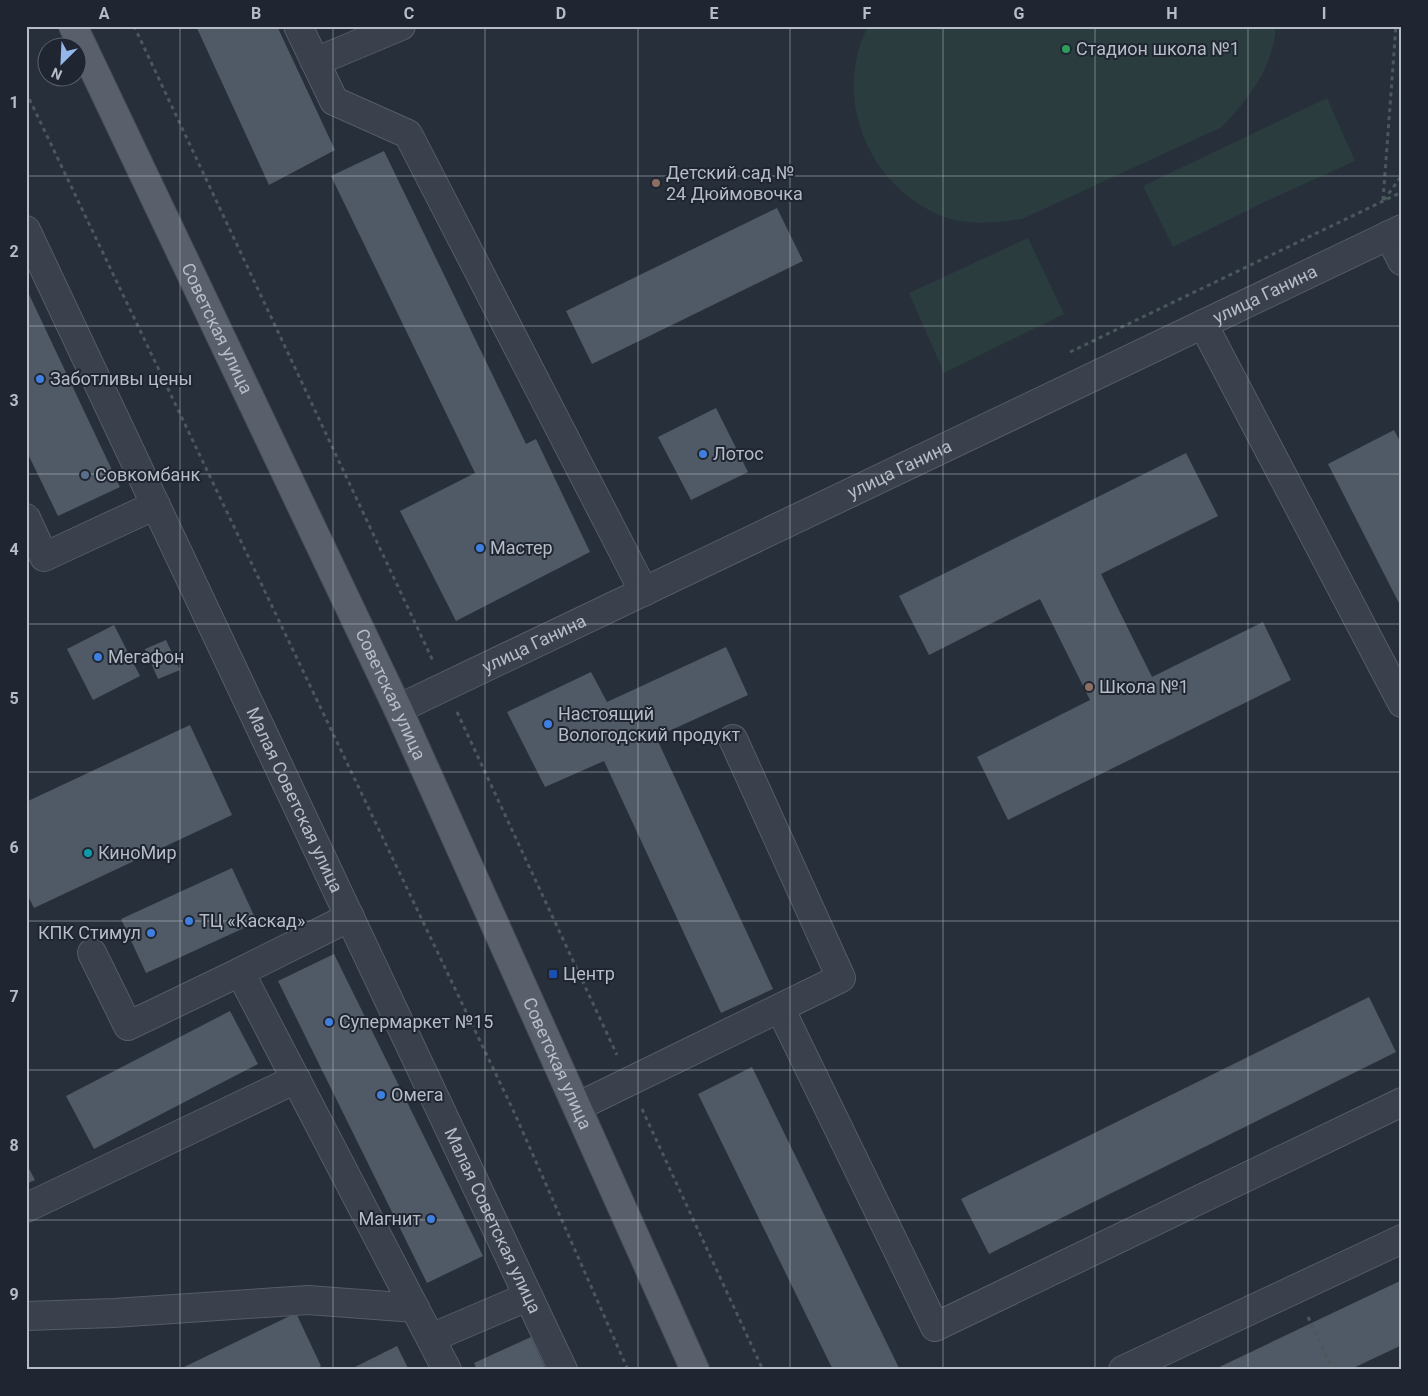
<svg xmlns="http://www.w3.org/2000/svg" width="1428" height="1396" font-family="Roboto,sans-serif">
	<rect width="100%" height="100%" fill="#272f3b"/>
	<g fill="#2a3c3d">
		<path d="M868 26H1276C1273 68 1249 98 1222 127L1022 219C994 223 965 226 939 215 867 184 832 97 868 26Z"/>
		<polygon points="1327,98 1355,161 1258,205 1173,247 1143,186"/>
		<polygon points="1028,238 1064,314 944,373 909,293"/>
	</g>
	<g fill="#505a67">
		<polygon points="196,26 277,26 335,150 269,185"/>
		<polygon points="384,151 526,444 536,439 590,552 456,621 400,511 475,473 331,176"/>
		<polygon points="777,208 803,261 592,364 566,311"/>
		<polygon points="26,288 120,487 58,516 26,450"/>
		<polygon points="716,408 748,472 691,500 658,437"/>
		<polygon points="1394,430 1402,445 1402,609 1328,464"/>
		<polygon points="1186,453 1218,516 1101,574 1152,677 1263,622 1291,680 1008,820 977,757 1090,700 1040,599 929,655 899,596"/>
		<polygon points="114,625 140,676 93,700 67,649"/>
		<polygon points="166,640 180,670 158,679 145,649"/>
		<polygon points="726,647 748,695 656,737 773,989 721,1013 604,761 545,787 507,712 591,672 607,702"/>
		<polygon points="190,725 232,815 34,908 26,892 26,802"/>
		<polygon points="232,868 257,922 146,973 121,919"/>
		<polygon points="334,954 483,1256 427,1283 278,981"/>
		<polygon points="1369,997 1396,1052 989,1254 961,1199"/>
		<polygon points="230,1011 258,1064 94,1149 66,1096"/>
		<polygon points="752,1067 900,1370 833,1370 698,1094"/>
		<polygon points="26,1163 35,1180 26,1184"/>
		<polygon points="1402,1280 1402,1345 1349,1370 1213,1370"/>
		<polygon points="296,1313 321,1366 313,1370 178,1370"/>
		<polygon points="531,1337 546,1370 477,1370 474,1363"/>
		<polygon points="397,1346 409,1370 349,1370"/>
	</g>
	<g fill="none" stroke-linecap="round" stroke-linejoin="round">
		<g stroke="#555c67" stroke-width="30">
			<g id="minor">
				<polyline points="298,26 334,101 408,134 644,592"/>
				<polyline points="315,62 401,26"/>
				<path id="s1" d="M26 230 563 1370"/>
				<polyline points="1389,235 1402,261"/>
				<polyline points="1203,324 1402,703"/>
				<polyline points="26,518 44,557 156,505"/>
				<path id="s2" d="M398 709 1402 229"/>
				<polyline points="350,917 240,972 447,1370"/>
				<polyline points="92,953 128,1026 240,972"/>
				<polyline points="780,1008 935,1327 1402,1102"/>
				<polyline points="577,1107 841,978 733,739"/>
				<polyline points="26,1208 296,1079"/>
				<polyline points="26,1316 114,1313 308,1300 415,1308"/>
				<polyline points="431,1338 520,1300 529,1298"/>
				<polyline points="1123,1370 1402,1239"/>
			</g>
		</g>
		<g stroke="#434a55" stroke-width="30">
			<g id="major">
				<path id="s3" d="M73 26 398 709 695 1370"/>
			</g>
		</g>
		<g stroke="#49595b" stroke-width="3" stroke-dasharray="4 4" stroke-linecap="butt">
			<polyline points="134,26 433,661"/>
			<polyline points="26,92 514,1112 628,1370"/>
			<polyline points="1383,200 1396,26"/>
			<polyline points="1384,200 1402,175"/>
			<polyline points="1070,352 1402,192"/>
			<polyline points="457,712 617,1055"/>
			<polyline points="642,1109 763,1370"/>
			<polyline points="1308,1317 1333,1370"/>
		</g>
		<use href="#minor" stroke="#3a414c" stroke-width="28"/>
		<use href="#major" stroke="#59606b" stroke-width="28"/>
	</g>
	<path fill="none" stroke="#b6bdc7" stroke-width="1" stroke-opacity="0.55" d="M180 26V1370M333 26V1370M485 26V1370M638 26V1370M790 26V1370M943 26V1370M1095 26V1370M1248 26V1370M26 176H1402M26 326H1402M26 474H1402M26 624H1402M26 772H1402M26 921H1402M26 1070H1402M26 1220H1402"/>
	<circle fill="#2e9e5b" stroke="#1f2631" stroke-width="2" cx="1066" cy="49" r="5"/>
	<g fill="#8d6e63" stroke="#1f2631" stroke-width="2">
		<circle cx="656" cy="183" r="5"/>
		<circle cx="1089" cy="687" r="5"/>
	</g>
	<g fill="#3f7fe0" stroke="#1f2631" stroke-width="2">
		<circle cx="40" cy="379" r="5"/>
		<circle cx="703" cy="454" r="5"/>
		<circle cx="480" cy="548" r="5"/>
		<circle cx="98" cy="657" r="5"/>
		<circle cx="548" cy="724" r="5"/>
		<circle cx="189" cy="921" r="5"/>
		<circle cx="151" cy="933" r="5"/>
		<circle cx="329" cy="1022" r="5"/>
		<circle cx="381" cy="1095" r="5"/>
		<circle cx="431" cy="1219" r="5"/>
	</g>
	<circle fill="#5c6f8a" stroke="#1f2631" stroke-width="2" cx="85" cy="475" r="5"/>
	<circle fill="#0f9aa8" stroke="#1f2631" stroke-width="2" cx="88" cy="853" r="5"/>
	<rect fill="#1a4fb4" stroke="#1f2631" stroke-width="2" x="548" y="969" width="10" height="10" rx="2.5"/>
	<g text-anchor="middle" stroke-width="4" stroke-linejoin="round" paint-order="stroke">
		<g font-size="18" fill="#b6bdc7" stroke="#1f2631" text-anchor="start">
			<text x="1076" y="55">Стадион школа №1</text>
			<text x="666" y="179">Детский сад №<tspan x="666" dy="21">24 Дюймовочка</tspan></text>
			<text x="50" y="385">Заботливы цены</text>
			<text x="713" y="460">Лотос</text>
			<text x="95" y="481">Совкомбанк</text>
			<text x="490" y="554">Мастер</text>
			<text x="108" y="663">Мегафон</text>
			<text x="1099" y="693">Школа №1</text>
			<text x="558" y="720">Настоящий<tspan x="558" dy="21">Вологодский продукт</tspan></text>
			<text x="98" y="859">КиноМир</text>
			<text x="199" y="927">ТЦ «Каскад»</text>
			<text x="141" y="939" text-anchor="end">КПК Стимул</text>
			<text x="563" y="980">Центр</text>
			<text x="339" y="1028">Супермаркет №15</text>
			<text x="391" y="1101">Омега</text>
			<text x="421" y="1225" text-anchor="end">Магнит</text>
		</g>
		<g font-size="18" fill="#b6bdc7" stroke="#1f2631">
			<text dy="6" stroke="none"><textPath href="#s2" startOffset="961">улица Ганина</textPath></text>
			<text dy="6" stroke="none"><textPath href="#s3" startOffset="335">Советская улица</textPath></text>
			<text dy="6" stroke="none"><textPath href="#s2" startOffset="556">улица Ганина</textPath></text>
			<text dy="6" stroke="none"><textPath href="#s2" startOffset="151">улица Ганина</textPath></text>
			<text dy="6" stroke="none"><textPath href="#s3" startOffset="740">Советская улица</textPath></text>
			<text dy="6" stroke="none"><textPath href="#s1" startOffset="630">Малая Советская улица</textPath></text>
			<text dy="6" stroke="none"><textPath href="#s3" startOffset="1145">Советская улица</textPath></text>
			<text dy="6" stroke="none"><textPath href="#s1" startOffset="1095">Малая Советская улица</textPath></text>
		</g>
	</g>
	<rect width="1428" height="1396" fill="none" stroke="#1f2631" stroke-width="55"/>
	<g transform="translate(62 62) rotate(204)"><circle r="24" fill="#1f2631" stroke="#5b626d"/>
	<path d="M0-4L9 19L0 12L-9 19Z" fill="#96b7ec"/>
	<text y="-8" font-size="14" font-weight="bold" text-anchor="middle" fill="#b6bdc7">N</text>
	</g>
	<rect x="28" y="28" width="1372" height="1340" fill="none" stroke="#b6bdc7" stroke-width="2"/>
	<g font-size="16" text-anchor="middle" font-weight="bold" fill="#b6bdc7">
		<text x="104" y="19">A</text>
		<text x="256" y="19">B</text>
		<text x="409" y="19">C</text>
		<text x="561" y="19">D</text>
		<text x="714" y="19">E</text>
		<text x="867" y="19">F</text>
		<text x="1019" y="19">G</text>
		<text x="1172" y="19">H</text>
		<text x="1324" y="19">I</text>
		<text x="14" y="108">1</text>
		<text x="14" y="257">2</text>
		<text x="14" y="406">3</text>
		<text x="14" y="555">4</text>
		<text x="14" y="704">5</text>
		<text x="14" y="853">6</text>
		<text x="14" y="1002">7</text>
		<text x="14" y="1151">8</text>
		<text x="14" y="1300">9</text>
	</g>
</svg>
